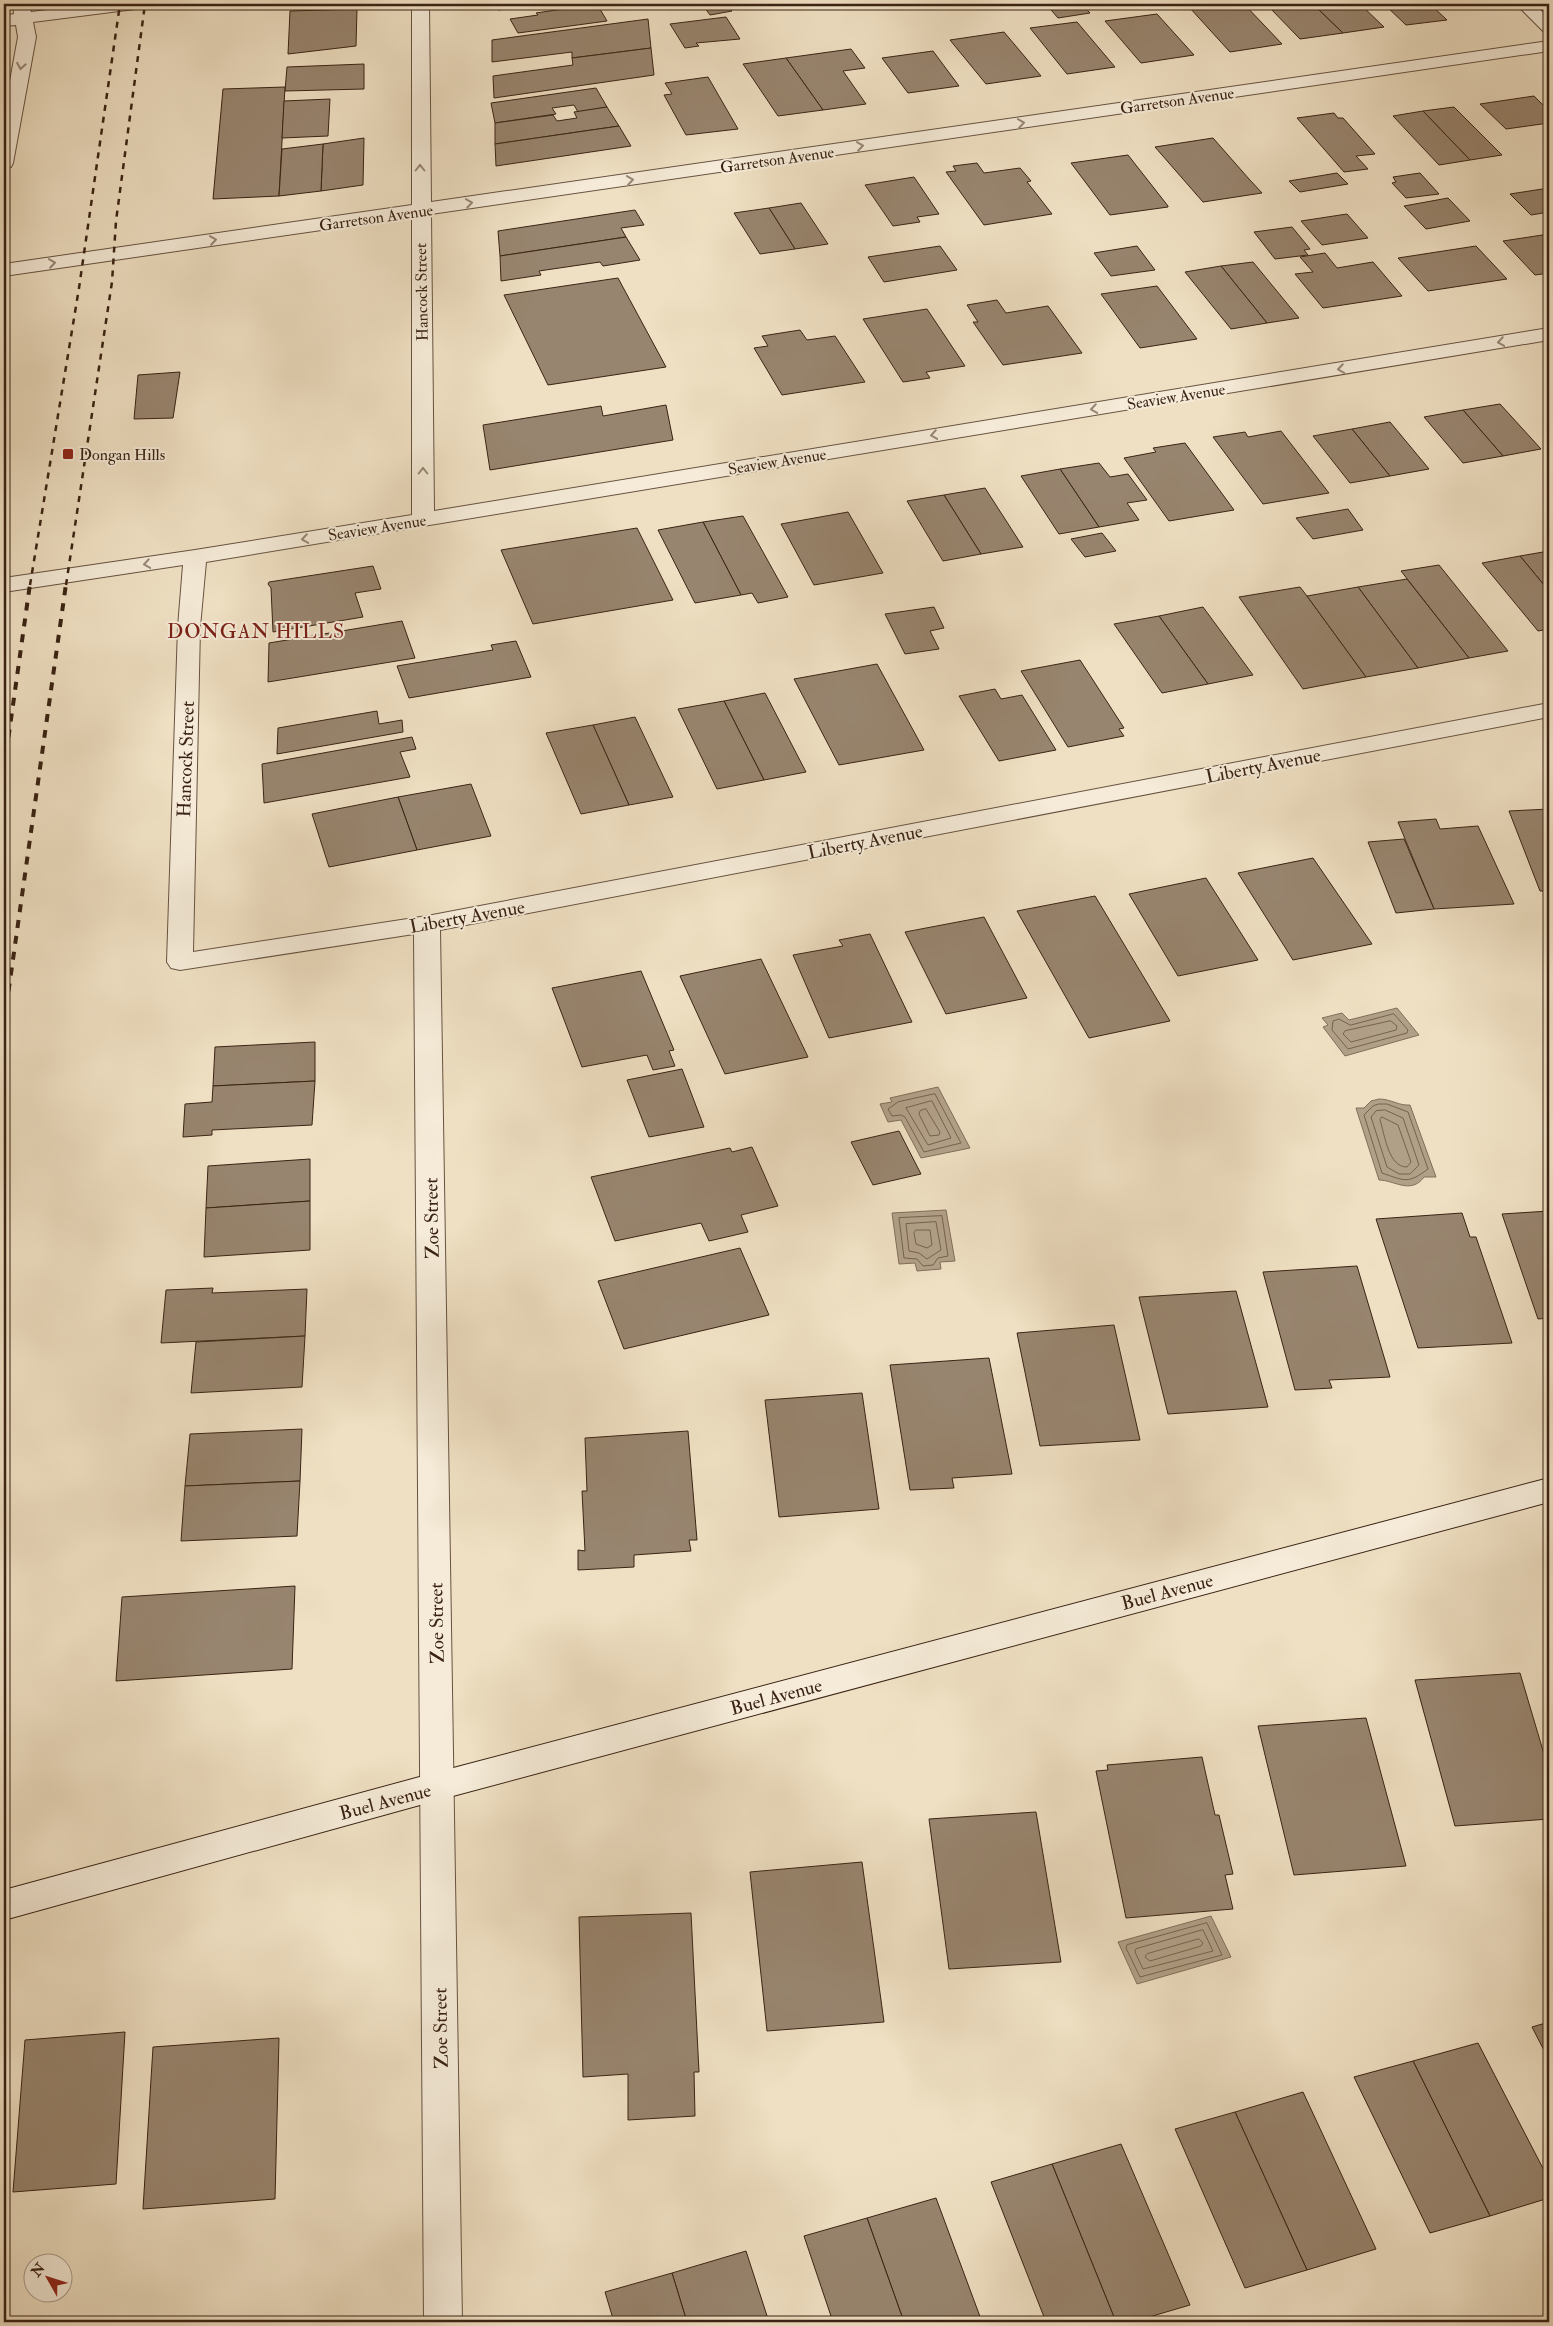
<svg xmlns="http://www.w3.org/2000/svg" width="1553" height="2326" font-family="'IM FELL Double Pica',serif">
	<rect width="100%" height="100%" fill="#efe0c3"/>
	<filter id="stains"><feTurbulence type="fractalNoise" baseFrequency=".004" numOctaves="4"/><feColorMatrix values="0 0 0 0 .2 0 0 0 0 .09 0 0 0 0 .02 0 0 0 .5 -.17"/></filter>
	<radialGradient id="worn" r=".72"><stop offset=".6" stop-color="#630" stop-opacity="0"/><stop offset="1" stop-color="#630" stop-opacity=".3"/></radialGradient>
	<g fill="#b1a088" stroke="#816e5a">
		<polygon points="1397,1008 1419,1035 1345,1056 1323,1027 1328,1025 1322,1018 1342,1013 1349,1020"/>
		<polygon points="938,1087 970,1148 921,1158 901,1120 888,1122 880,1104 892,1102 890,1098"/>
		<path d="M1379 1099C1391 1099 1399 1106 1410 1105L1436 1177H1424C1411 1195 1394 1180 1379 1180L1356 1108H1364L1371 1101Z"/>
		<polygon points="946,1210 955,1261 940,1262 941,1269 917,1271 915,1263 899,1264 892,1213"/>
		<polygon points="1211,1916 1231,1957 1137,1984 1118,1942"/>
	</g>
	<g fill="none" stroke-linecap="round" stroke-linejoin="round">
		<g stroke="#76624e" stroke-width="1">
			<polygon points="1394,1014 1408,1030 1407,1033 1348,1049 1332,1030 1333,1021 1339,1019 1350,1025"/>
			<polygon points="1391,1021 1397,1026 1396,1030 1351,1042 1343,1034 1345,1031"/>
			<polygon points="935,1094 961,1143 924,1152 905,1117 901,1115 892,1116 888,1109 898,1102"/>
			<polygon points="932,1101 951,1138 928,1145 906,1108"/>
			<path d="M1379 1104H1387L1408 1112 1428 1169C1408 1184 1405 1181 1382 1173L1364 1115 1373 1106Z"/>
			<polygon points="926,1109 940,1132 939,1135 930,1136 919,1114 920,1111"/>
			<polygon points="1385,1110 1403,1118 1419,1165 1410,1174 1399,1174 1387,1167 1371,1117 1376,1111"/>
			<path d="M1382 1117 1398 1125 1411 1162 1407 1167C1388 1167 1385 1135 1380 1120Z"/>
			<polygon points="942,1216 948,1256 938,1258 933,1265 923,1266 917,1259 904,1258 899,1218"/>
			<polygon points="936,1222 941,1250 927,1259 919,1253 909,1251 906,1224"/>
			<polygon points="916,1230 930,1230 932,1245 927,1248 916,1244 914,1233"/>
			<polygon points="1207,1923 1222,1955 1140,1977 1126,1948 1127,1945"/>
			<polygon points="1203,1930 1213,1951 1143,1969 1135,1952 1136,1949"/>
			<polygon points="1199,1939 1203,1943 1201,1946 1150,1961 1145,1957 1147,1954"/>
		</g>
	</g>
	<g fill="#98856f" stroke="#3a2314">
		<polygon points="495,4 544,4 498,10"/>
		<polygon points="597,4 607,21 518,33 510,19 538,15 536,13"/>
		<polygon points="702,4 757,4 729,8 732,11 710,15"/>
		<polygon points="1046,4 1082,4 1090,13 1058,18"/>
		<polygon points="1213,4 1244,4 1282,44 1230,52 1189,7"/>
		<polygon points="1298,4 1313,4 1343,33 1300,39 1270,8"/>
		<polygon points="1313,4 1360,4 1384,27 1343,33"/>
		<polygon points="1384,4 1430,4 1447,20 1406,25"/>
		<polygon points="357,9 356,46 288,54 290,11"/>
		<polygon points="1157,14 1194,55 1141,63 1105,21"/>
		<polygon points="726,17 740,39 696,43 699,46 685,48 670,24"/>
		<polygon points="648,19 651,48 572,58 572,52 492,62 492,40"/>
		<polygon points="1077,22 1115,67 1067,74 1030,28"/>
		<polygon points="1004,32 1041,76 986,84 950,40"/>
		<polygon points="651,48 654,75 494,98 493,76 573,65 572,58"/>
		<polygon points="851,49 865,68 843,71 866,104 823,110 786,58"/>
		<polygon points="933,51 959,86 908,93 882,58"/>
		<polygon points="786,58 823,110 778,116 743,64"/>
		<polygon points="364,64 364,89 285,91 287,67"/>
		<polygon points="708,77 738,129 686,135 664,95 672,94 665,83"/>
		<polygon points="285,87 279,196 213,199 223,89"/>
		<polygon points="596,88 607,107 578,112 574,105 552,108 556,114 495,123 491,103"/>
		<polygon points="1534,96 1549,111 1549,123 1506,129 1480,104"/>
		<polygon points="330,99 328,136 282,138 284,101"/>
		<polygon points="607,107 619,126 495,144 495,123 553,115 557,121 577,118 574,112"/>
		<polygon points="1454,107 1502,155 1470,160 1423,111"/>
		<polygon points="1423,111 1470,160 1439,165 1393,116"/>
		<polygon points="1334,113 1338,118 1343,118 1375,154 1356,156 1368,169 1344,172 1297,118"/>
		<polygon points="619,126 631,146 496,166 495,144"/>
		<polygon points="364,138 363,185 321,191 323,144"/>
		<polygon points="1213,138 1249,179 1262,193 1203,202 1155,147"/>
		<polygon points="323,144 321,191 279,196 282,149"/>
		<polygon points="1128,155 1168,206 1168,207 1110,215 1071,163"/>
		<polygon points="977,163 984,173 1020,168 1031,181 1027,182 1052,214 984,225 946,172 956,171 953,166"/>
		<polygon points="1337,173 1348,184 1300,192 1289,181"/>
		<polygon points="1420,173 1439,194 1406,198 1392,183 1396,182 1393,177"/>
		<polygon points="914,177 939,214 917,217 920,222 893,226 865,185"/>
		<polygon points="1549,188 1549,212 1531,215 1510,194"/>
		<polygon points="1448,198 1470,221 1426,229 1404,206"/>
		<polygon points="801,203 828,244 795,249 769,208"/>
		<polygon points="769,208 795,249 760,254 734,213"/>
		<polygon points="635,210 644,225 621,228 626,237 500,256 498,231"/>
		<polygon points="1347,214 1368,238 1322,245 1301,221"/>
		<polygon points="1292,227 1310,249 1304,250 1308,255 1275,259 1254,232"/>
		<polygon points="1549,234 1549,273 1535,275 1503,241"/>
		<polygon points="626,237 640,260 603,266 600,262 539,271 541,275 501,281 500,256"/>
		<polygon points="940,246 957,270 884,282 868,257"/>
		<polygon points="1137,246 1155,270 1111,276 1094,253"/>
		<polygon points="1476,246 1507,279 1428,291 1398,258"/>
		<polygon points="1325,253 1337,268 1373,262 1402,296 1323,308 1295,274 1313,272 1300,257"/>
		<polygon points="1253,262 1299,318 1267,323 1221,266"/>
		<polygon points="1221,266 1267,323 1231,329 1185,272"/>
		<polygon points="618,278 666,367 548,385 504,295"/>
		<polygon points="1157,286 1197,339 1140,348 1101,294"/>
		<polygon points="997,300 1006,313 1048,306 1082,353 1003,365 973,322 978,322 967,305"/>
		<polygon points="927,309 965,366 926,372 930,378 903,382 863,319"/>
		<polygon points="800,330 807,340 835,336 865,382 782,395 754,348 768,346 762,336"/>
		<polygon points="180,372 173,418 134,419 138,375"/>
		<polygon points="1500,404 1541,449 1503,456 1463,410"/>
		<polygon points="666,405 673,440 490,470 483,425 601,406 603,416"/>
		<polygon points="1463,410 1503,456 1463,463 1424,417"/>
		<polygon points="1390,422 1429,469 1390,476 1352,429"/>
		<polygon points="1352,429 1390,476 1350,483 1313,436"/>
		<polygon points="1281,431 1329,493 1263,504 1213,437 1245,432 1248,437"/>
		<polygon points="1185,443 1234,510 1169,521 1124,458 1156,452 1153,448"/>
		<polygon points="1099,463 1110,477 1128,474 1147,500 1127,503 1139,520 1099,527 1060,469"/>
		<polygon points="1060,469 1099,527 1059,534 1021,476"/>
		<polygon points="985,488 1023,547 981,554 944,495"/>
		<polygon points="944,495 981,554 943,561 907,501"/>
		<polygon points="1348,509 1363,530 1313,539 1296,518"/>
		<polygon points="848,512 883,573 814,585 781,524"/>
		<polygon points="743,516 788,597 758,603 752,593 741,595 703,522"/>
		<polygon points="703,522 741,595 695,603 658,530"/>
		<polygon points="637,528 673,600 533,624 501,550"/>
		<polygon points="1102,533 1116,551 1085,557 1071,539"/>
		<polygon points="1549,551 1549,591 1520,556"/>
		<polygon points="1520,556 1549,591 1549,629 1538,631 1482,563"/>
		<polygon points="1439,565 1508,651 1469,658 1401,571"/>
		<polygon points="373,566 381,589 355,593 363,617 273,632 271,588 268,584 269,582"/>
		<polygon points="1407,579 1469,658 1418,668 1358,587"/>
		<polygon points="1300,587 1307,596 1366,677 1303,689 1239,597"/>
		<polygon points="1358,587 1418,668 1366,677 1307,596"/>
		<polygon points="934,607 944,628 930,631 939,649 905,654 885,614"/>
		<polygon points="1203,607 1253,675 1208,684 1159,616"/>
		<polygon points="1159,616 1208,684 1162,693 1114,624"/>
		<polygon points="402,621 415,658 268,682 269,643"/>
		<polygon points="516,641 531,677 409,698 397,666 493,650 491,645"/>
		<polygon points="1080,660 1124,728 1119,729 1124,736 1068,747 1021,671"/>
		<polygon points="877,664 924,750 839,765 794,679"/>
		<polygon points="995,689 1001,699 1022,695 1056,750 999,761 959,696"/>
		<polygon points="765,693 806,772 764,780 724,701"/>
		<polygon points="724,701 764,780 717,789 678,709"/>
		<polygon points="377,711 379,724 402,720 403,732 277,754 278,728"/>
		<polygon points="635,717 673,797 629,805 593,725"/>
		<polygon points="593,725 629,805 581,814 546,733"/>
		<polygon points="412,737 416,749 400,752 410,777 264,803 262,764"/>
		<polygon points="471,784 491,836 417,850 398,797"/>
		<polygon points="398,797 417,850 329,867 312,814"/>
		<polygon points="1549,809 1549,891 1540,891 1509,811"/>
		<polygon points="1436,819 1440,829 1478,826 1514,904 1434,909 1398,822"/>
		<polygon points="1404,839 1434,909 1396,913 1368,842"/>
		<polygon points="1313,858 1372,944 1293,960 1238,873"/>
		<polygon points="1206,878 1258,960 1178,976 1129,894"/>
		<polygon points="1095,896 1170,1021 1089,1038 1017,911"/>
		<polygon points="984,917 1027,998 946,1014 905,932"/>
		<polygon points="870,934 912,1022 829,1038 793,955 843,946 839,940"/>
		<polygon points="761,959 808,1057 725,1074 680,976"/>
		<polygon points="641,971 674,1050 669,1051 675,1066 653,1070 647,1055 582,1067 552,988"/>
		<polygon points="315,1042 315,1081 213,1086 215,1047"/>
		<polygon points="682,1069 704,1127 649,1137 627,1080"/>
		<polygon points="315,1081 312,1125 212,1130 212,1135 183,1137 185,1104 212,1102 213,1086"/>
		<polygon points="899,1131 921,1174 873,1185 851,1142"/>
		<polygon points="752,1147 778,1206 741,1215 748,1232 709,1241 701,1223 615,1241 591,1177 730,1148 732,1152"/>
		<polygon points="310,1159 310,1201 206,1208 208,1166"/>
		<polygon points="310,1201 310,1250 204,1257 206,1208"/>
		<polygon points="1549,1211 1549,1318 1538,1319 1502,1214"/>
		<polygon points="1462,1213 1470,1237 1476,1237 1512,1343 1418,1348 1376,1219"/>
		<polygon points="740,1248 769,1315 624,1349 598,1281"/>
		<polygon points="1357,1266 1390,1377 1329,1380 1332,1388 1295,1390 1263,1272"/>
		<polygon points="213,1288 212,1293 307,1289 305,1336 161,1343 166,1290"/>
		<polygon points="1236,1291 1268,1407 1168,1414 1139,1297"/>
		<polygon points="1114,1325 1140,1440 1040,1446 1017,1333"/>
		<polygon points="305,1336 302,1387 191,1393 196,1342"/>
		<polygon points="989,1358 1012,1474 952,1478 954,1488 910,1490 890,1365"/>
		<polygon points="862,1393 879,1509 779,1517 765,1400"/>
		<polygon points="302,1429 300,1481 185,1486 190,1434"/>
		<polygon points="688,1431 697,1540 689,1540 691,1551 634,1555 634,1567 578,1570 578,1550 585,1551 582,1491 587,1491 585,1438"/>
		<polygon points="300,1481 297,1536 181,1541 185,1486"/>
		<polygon points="295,1586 292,1669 116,1681 122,1597"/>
		<polygon points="1520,1673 1549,1771 1549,1819 1455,1826 1415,1680"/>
		<polygon points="1366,1718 1406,1866 1294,1875 1258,1726"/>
		<polygon points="1202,1757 1215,1815 1219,1815 1233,1874 1225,1875 1233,1909 1126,1918 1096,1771 1108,1770 1107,1765"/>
		<polygon points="1036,1812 1061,1962 949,1969 929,1819"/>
		<polygon points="862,1862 884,2022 767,2031 750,1872"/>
		<polygon points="691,1913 699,2072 694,2072 695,2116 628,2120 628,2074 583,2077 579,1917"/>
		<polygon points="1549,2022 1549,2060 1532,2027"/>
		<polygon points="125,2032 116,2184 13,2192 25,2040"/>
		<polygon points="279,2038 275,2199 143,2209 153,2047"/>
		<polygon points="1478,2043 1549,2180 1549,2198 1490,2216 1413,2061"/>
		<polygon points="1413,2061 1490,2216 1430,2233 1354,2077"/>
		<polygon points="1303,2092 1376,2249 1307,2270 1235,2112"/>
		<polygon points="1235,2112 1307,2270 1245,2288 1175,2129"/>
		<polygon points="1121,2144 1190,2305 1132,2322 1116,2322 1052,2164"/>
		<polygon points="1052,2164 1116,2322 1046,2322 991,2182"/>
		<polygon points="936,2198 982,2322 904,2322 867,2218"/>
		<polygon points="867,2218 904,2322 833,2322 804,2236"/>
		<polygon points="746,2251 769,2322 687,2322 672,2273"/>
		<polygon points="672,2273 687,2322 614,2322 605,2292"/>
	</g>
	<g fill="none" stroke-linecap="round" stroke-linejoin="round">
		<g stroke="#675240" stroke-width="2">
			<g id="street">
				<polygon points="13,4 29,4 31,12 97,4 144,4 141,8 135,9 33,22 36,37 13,163 11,167 4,169 4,114 18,37 16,25 4,26 4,16 14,14"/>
				<polygon points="412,4 429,4 431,202 1549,41 1549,51 431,214 434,511 1549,328 1549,340 206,562 200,627 193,952 427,916 1549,703 1549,717 440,930 462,2322 424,2322 414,934 180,970 171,968 167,962 178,627 183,565 4,592 4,578 195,550 412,515 412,217 4,276 4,264 412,205"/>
				<polygon points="1516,4 1534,4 1549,18 1549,32 1543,31"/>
			</g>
		</g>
		<g stroke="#3a2314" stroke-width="2">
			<polygon id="secondary" points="1549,1478 1549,1502 438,1800 4,1920 4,1890 438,1772"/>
		</g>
		<use href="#street" fill="#f5ebd8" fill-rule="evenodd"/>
		<use href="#secondary" fill="#f5ebd8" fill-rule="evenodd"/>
		<g stroke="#3a2314" stroke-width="2.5" stroke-dasharray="6 6" stroke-linecap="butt">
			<polyline points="30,585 79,288 120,4"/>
			<polyline points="66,585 112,282 116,221 145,4"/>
		</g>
		<g stroke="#3a2314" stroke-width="4" stroke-dasharray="8 8" stroke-linecap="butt">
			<polyline points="4,769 30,584"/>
			<polyline points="4,1023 66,584"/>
		</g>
	</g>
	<defs><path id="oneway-chevron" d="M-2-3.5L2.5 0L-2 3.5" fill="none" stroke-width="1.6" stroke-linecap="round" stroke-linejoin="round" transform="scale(1.25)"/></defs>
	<g stroke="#988776">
		<use href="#oneway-chevron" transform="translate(21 66) rotate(100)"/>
		<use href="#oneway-chevron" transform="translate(1021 123) rotate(-8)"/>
		<use href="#oneway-chevron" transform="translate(860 146) rotate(-8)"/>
		<use href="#oneway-chevron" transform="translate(420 168) rotate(-90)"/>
		<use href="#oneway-chevron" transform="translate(630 180) rotate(-8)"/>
		<use href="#oneway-chevron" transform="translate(469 203) rotate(-8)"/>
		<use href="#oneway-chevron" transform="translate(213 240) rotate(-8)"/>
		<use href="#oneway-chevron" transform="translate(52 263) rotate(-8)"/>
		<use href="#oneway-chevron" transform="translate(1501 342) rotate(171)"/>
		<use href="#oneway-chevron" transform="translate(1341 369) rotate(171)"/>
		<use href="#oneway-chevron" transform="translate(1094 409) rotate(171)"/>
		<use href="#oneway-chevron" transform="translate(934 435) rotate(171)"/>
		<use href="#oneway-chevron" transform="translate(423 471) rotate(-90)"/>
		<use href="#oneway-chevron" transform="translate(305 539) rotate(171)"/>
		<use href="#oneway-chevron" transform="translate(147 564) rotate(171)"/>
	</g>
	<rect fill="#8f2418" stroke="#f5ebd8" stroke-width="2" x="62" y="448" width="12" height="12" rx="2.5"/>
	<g text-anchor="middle" stroke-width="4" stroke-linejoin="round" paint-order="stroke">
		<g font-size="16" fill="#3a2314" stroke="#f5ebd8">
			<text transform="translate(1177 100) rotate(-8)" y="6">Garretson Avenue</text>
			<text transform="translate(777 159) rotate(-8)" y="6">Garretson Avenue</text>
			<text transform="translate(376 217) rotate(-8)" y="6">Garretson Avenue</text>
			<text transform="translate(421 292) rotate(-91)" y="6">Hancock Street</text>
			<text transform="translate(1176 396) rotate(-9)" y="6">Seaview Avenue</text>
			<text transform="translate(777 461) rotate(-9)" y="6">Seaview Avenue</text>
			<text transform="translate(377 527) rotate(-9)" y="6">Seaview Avenue</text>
		</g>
		<g font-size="16" fill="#3a2314" stroke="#f5ebd8" text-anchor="start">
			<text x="79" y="460">Dongan Hills</text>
		</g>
		<g font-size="19" fill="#3a2314" stroke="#f5ebd8">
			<text transform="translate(185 759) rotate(-88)" y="7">Hancock Street</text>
			<text transform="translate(1263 765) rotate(-11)" y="7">Liberty Avenue</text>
			<text transform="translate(865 841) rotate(-11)" y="7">Liberty Avenue</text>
			<text transform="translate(467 916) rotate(-10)" y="7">Liberty Avenue</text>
			<text transform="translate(431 1218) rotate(-91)" y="7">Zoe Street</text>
			<text transform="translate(1167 1591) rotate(-15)" y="7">Buel Avenue</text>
			<text transform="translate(436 1623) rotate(-91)" y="7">Zoe Street</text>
			<text transform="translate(776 1696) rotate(-15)" y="7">Buel Avenue</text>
			<text transform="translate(385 1801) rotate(-15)" y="7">Buel Avenue</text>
			<text transform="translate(440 2028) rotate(-91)" y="7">Zoe Street</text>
		</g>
		<g font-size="20" letter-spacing="1" fill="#7a1f14" stroke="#f5ebd8">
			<text x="256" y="638">DONGAN HILLS</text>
		</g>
	</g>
	<rect width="1553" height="2326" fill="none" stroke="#efe0c3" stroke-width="20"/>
	<rect x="5" y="5" width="1543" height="2316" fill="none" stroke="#3a2314" stroke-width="2.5"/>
	<rect x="10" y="10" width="1533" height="2306" fill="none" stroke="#3a2314"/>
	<g transform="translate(48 2278) rotate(309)"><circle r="24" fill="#f5ebd8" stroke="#aa9b8a"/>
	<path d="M0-4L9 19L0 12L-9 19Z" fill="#8f2418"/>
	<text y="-8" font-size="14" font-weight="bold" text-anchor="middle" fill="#3a2314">N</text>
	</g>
	<rect width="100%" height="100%" filter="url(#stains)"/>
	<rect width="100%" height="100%" fill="url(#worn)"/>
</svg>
